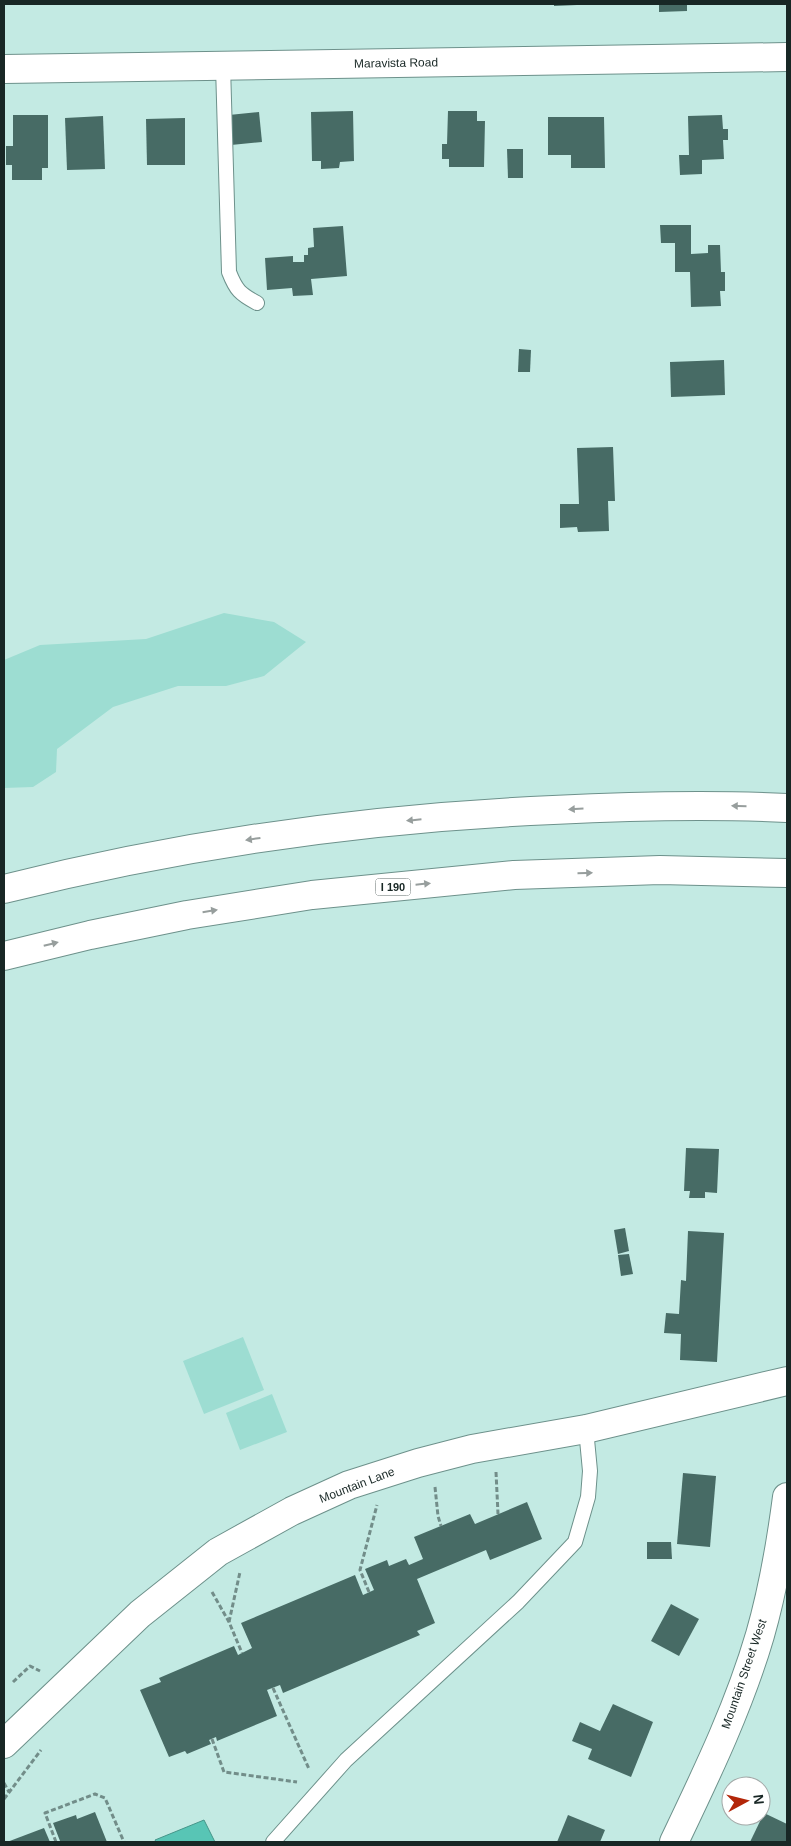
<svg xmlns="http://www.w3.org/2000/svg" width="791" height="1846" font-family="Arial,sans-serif">
	<rect width="100%" height="100%" fill="#c3eae3"/>
	<g fill="#9dddd2">
		<polygon points="224,613 274,622 306,642 264,676 226,686 178,686 113,707 57,749 56,772 33,787 4,788 4,660 40,645 146,639"/>
		<polygon points="243,1337 264,1390 204,1414 183,1361"/>
		<polygon points="272,1394 287,1432 240,1450 226,1413"/>
	</g>
	<polygon fill="#58c5b5" stroke="#45968a" points="204,1820 215,1842 156,1842 155,1840"/>
	<g fill="#476b65">
		<polygon points="554,4 577,4 577,5 554,6"/>
		<polygon points="659,4 687,4 687,11 659,12"/>
		<polygon points="353,111 354,161 340,162 339,168 321,169 321,161 312,161 311,112"/>
		<polygon points="448,111 477,111 477,121 485,121 484,167 449,167 449,159 442,159 442,144 447,144"/>
		<polygon points="259,112 262,142 231,145 229,115"/>
		<polygon points="13,115 48,115 48,168 42,168 42,180 12,180 12,165 6,165 6,146 13,146"/>
		<polygon points="722,115 723,129 728,129 728,140 723,140 724,159 702,160 702,174 680,175 679,155 689,155 688,116"/>
		<polygon points="103,116 105,169 67,170 65,118"/>
		<polygon points="548,117 604,117 605,168 571,168 571,155 548,155"/>
		<polygon points="185,118 185,165 147,165 146,119"/>
		<polygon points="507,149 523,149 523,178 508,178"/>
		<polygon points="660,225 691,225 691,254 708,253 708,245 720,245 721,272 725,272 725,291 720,291 721,306 691,307 690,272 675,272 675,243 661,243"/>
		<polygon points="343,226 347,276 311,279 313,295 293,296 292,288 267,290 265,258 293,256 293,262 304,262 304,255 308,255 308,248 314,247 313,228"/>
		<polygon points="519,349 531,350 530,372 518,372"/>
		<polygon points="724,360 725,395 671,397 670,362"/>
		<polygon points="613,447 615,501 608,501 609,531 578,532 577,527 560,528 560,504 579,504 577,448"/>
		<polygon points="686,1148 719,1149 717,1193 705,1192 705,1198 689,1198 690,1191 684,1191"/>
		<polygon points="625,1228 629,1251 618,1254 614,1230"/>
		<polygon points="688,1231 724,1233 717,1362 680,1360 681,1334 664,1333 666,1313 679,1314 681,1280 686,1281"/>
		<polygon points="629,1254 633,1274 621,1276 618,1255"/>
		<polygon points="683,1473 716,1476 710,1547 677,1544"/>
		<polygon points="527,1502 542,1539 490,1560 486,1550 417,1579 435,1623 417,1631 420,1635 283,1693 280,1685 267,1690 277,1716 217,1741 216,1737 209,1740 211,1744 187,1754 185,1751 169,1757 140,1690 161,1682 159,1678 234,1646 238,1655 252,1648 241,1623 355,1575 363,1595 374,1590 365,1569 387,1560 389,1566 406,1559 409,1565 423,1559 414,1537 470,1514 475,1524"/>
		<polygon points="647,1542 671,1542 672,1559 647,1559"/>
		<polygon points="671,1604 699,1619 679,1656 651,1641"/>
		<polygon points="613,1704 653,1722 631,1777 588,1759 592,1749 572,1741 580,1722 600,1731"/>
		<polygon points="95,1812 107,1842 57,1842 60,1841 53,1823 76,1815 77,1819"/>
		<polygon points="764,1813 787,1824 787,1842 750,1842"/>
		<polygon points="568,1815 605,1830 600,1842 557,1842"/>
		<polygon points="44,1828 50,1842 7,1842"/>
	</g>
	<g fill="none" stroke-linecap="round" stroke-linejoin="round">
		<g stroke="#6d918b" stroke-width="16">
			<g id="service">
				<path d="M223 66 229 272C236 290 240 294 257 303"/>
				<polyline points="273,1842 346,1760 518,1602 575,1542 588,1497 590,1471 586,1429"/>
			</g>
		</g>
		<g stroke="#6d918b" stroke-width="30">
			<g id="minor">
				<polyline points="4,69 787,57"/>
				<polyline points="4,1744 140,1614 218,1552 292,1511 349,1485 418,1463 472,1449 586,1429 787,1381"/>
			</g>
		</g>
		<g stroke="#6d918b" stroke-width="30">
			<path id="secondary" d="M674 1842C706 1775 739 1707 760 1635 773 1590 781 1543 787 1497"/>
		</g>
		<g stroke="#6d918b" stroke-width="30">
			<g id="motorway">
				<path d="M4 889C183 844 368 818 553 810 631 806 709 804 787 808"/>
				<polyline points="4,956 90,935 187,915 312,895 514,875 660,870 787,873"/>
			</g>
		</g>
		<g stroke="#728d89" stroke-width="3" stroke-dasharray="5 2.5" stroke-linecap="butt">
			<polyline points="496,1472 498,1514"/>
			<polyline points="435,1487 438,1516 441,1526"/>
			<polyline points="212,1592 229,1622 242,1653"/>
			<polyline points="369,1592 360,1570 377,1505"/>
			<polyline points="229,1622 240,1572"/>
			<polyline points="13,1682 30,1666 40,1671"/>
			<polyline points="273,1688 309,1769"/>
			<polyline points="212,1739 224,1772 297,1782"/>
			<polyline points="4,1783 9,1792"/>
			<polyline points="4,1799 41,1750"/>
			<polyline points="56,1842 45,1813 95,1794 105,1798 124,1842"/>
		</g>
		<use href="#service" stroke="#fff" stroke-width="14"/>
		<use href="#minor" stroke="#fff" stroke-width="28"/>
		<use href="#secondary" stroke="#fff" stroke-width="28"/>
		<use href="#motorway" stroke="#fff" stroke-width="28"/>
	</g>
	<defs><path id="oneway-solid" d="M-6-.8H1V-3.2L6.5 0L1 3.2V.8H-6Z" transform="scale(1.25)"/></defs>
	<g fill="#979e9d">
		<use href="#oneway-solid" transform="translate(739 806) rotate(-179)"/>
		<use href="#oneway-solid" transform="translate(576 809) rotate(177)"/>
		<use href="#oneway-solid" transform="translate(414 820) rotate(174)"/>
		<use href="#oneway-solid" transform="translate(253 839) rotate(172)"/>
		<use href="#oneway-solid" transform="translate(585 873) rotate(-2)"/>
		<use href="#oneway-solid" transform="translate(423 884) rotate(-6)"/>
		<use href="#oneway-solid" transform="translate(210 911) rotate(-9)"/>
		<use href="#oneway-solid" transform="translate(51 944) rotate(-14)"/>
	</g>
	<g text-anchor="middle" stroke-width="5" stroke-linejoin="round" paint-order="stroke">
		<rect fill="#fff" stroke="#5d6866" stroke-width="1" x="375.5" y="878.5" width="35" height="17" rx="4"/>
		<g font-size="11" font-weight="bold" fill="#182725">
			<text x="393" y="891">I 190</text>
		</g>
		<g font-size="12" fill="#182725" stroke="#fff">
			<text transform="translate(396 63) rotate(-1)" y="4">Maravista Road</text>
			<text transform="translate(357 1485) rotate(-21)" y="4">Mountain Lane</text>
			<text transform="translate(744 1674) rotate(-71)" y="4">Mountain Street West</text>
		</g>
	</g>
	<rect width="791" height="1846" fill="none" stroke="#182725" stroke-width="10"/>
	<g transform="translate(746 1801) rotate(83)"><circle r="24" fill="#ffffff" stroke="#a3a9a8"/>
	<path d="M0-4L9 19L0 12L-9 19Z" fill="#b32609"/>
	<text y="-8" font-size="14" font-weight="bold" text-anchor="middle" fill="#182725">N</text>
	</g>
</svg>
